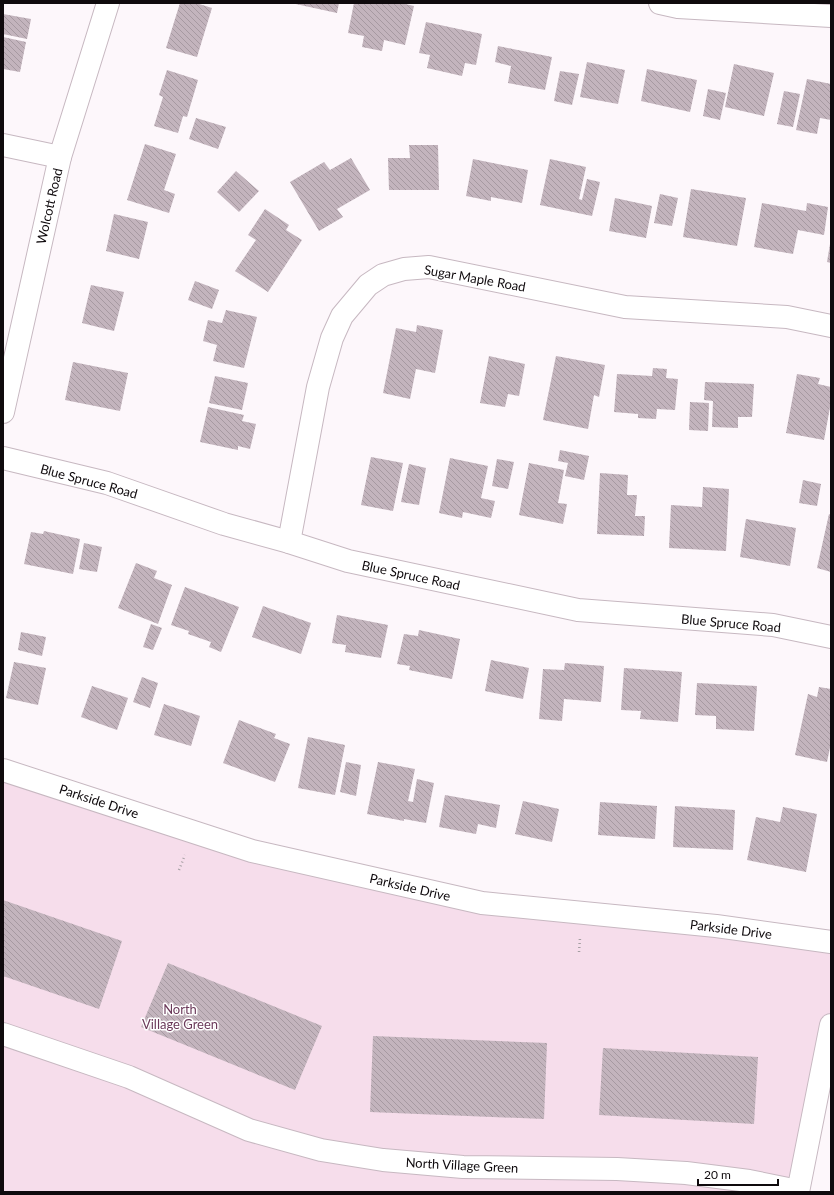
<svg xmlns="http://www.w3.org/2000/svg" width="834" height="1195" font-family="Lato,sans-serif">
	<defs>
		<pattern id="building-back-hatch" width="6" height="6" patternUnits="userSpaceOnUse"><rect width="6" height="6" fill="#c3b4bd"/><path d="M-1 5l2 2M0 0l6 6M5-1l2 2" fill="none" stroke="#a699a1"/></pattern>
	</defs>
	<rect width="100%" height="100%" fill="#fdf7fb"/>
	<polygon fill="#f6ddeb" points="3,773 365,877 831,942 831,1019 796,1192 3,1192"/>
	<g fill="url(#building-back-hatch)">
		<polygon points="180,3 196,3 212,8 197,57 166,48"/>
		<polygon points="291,3 339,3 337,13"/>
		<polygon points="354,3 401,3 414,6 405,45 384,40 382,51 362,47 364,36 348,33"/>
		<polygon points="3,14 31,19 27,39 3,34"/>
		<polygon points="426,22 482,34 476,65 465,63 462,76 427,68 430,55 419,53"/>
		<polygon points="3,37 26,42 20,72 3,69"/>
		<polygon points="498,46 552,57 545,90 508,83 511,66 495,62"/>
		<polygon points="587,62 625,70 618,104 580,97"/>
		<polygon points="734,64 774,73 764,116 725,107"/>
		<polygon points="647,69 697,80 690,112 641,101"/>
		<polygon points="167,70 198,80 187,117 183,116 178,133 154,126 163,97 159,95"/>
		<polygon points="560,71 579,74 572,105 554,101"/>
		<polygon points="807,79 831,84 831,120 820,118 817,134 796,130"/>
		<polygon points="708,89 726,93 720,120 703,116"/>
		<polygon points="784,91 800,94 793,127 777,124"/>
		<polygon points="196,118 226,127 218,149 189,139"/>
		<polygon points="145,144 176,154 164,190 175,194 169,213 127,200"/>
		<polygon points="409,145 438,145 439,190 389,190 388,158 410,158"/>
		<polygon points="351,158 370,190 337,209 343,217 319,231 290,182 324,162 330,170"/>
		<polygon points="473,159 528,170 522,203 491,197 491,201 466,196"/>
		<polygon points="550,159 586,167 579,199 582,200 587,179 600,182 592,216 540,205"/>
		<polygon points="236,171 259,191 239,212 217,192"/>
		<polygon points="691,189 746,198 737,246 683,237"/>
		<polygon points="660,194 678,198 672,226 654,223"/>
		<polygon points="615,198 652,206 646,238 609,231"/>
		<polygon points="762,203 806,211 807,203 828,207 824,235 798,230 793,254 754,247"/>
		<polygon points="265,209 289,225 286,230 302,240 268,292 235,271 256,240 248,235"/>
		<polygon points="114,214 148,222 139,259 106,251"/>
		<polygon points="830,244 831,244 831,263 827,262"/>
		<polygon points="195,281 219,290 212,309 188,300"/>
		<polygon points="91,285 124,292 114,331 82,323"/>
		<polygon points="226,310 257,317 244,368 213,361 217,345 203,341 208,320 222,323"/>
		<polygon points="417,325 443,330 435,373 416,369 410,399 383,393 396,328 416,332"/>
		<polygon points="489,356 525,364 519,396 508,394 505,407 480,403"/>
		<polygon points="556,356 605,365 599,397 594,395 588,429 543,420"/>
		<polygon points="73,362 128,373 120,411 65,400"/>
		<polygon points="653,368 667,369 666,378 678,379 675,410 657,409 656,419 638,418 638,414 614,412 617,374 652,376"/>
		<polygon points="797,374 820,378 818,384 831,387 831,402 824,440 786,433"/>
		<polygon points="215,376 248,383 242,410 209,403"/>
		<polygon points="705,382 754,384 752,417 738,417 738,428 712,427 713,401 704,400"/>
		<polygon points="690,402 709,403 708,431 689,430"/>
		<polygon points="208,407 244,415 242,421 256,424 250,449 238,446 238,450 200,442"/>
		<polygon points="560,450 589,456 584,480 565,476 568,463 558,461"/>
		<polygon points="371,457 403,463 393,511 361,505"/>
		<polygon points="450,458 488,466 481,498 495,501 491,518 463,512 462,518 439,513"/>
		<polygon points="497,459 514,462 508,489 492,486"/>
		<polygon points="529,463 564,470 558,503 567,504 563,524 519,515"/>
		<polygon points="409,464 426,468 419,505 401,502"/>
		<polygon points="600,473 628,475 627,495 637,495 635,516 645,516 644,536 597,534"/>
		<polygon points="803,480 821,484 817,506 799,503"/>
		<polygon points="703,487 729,489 726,551 669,548 671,505 702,507"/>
		<polygon points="829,514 831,515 831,572 817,568"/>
		<polygon points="746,519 796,528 790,566 740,557"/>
		<polygon points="44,531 80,539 73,574 24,564 31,532 43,534"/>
		<polygon points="84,543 102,547 97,572 79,569"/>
		<polygon points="136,563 157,571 154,578 172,585 158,624 118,608"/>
		<polygon points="185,587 239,607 221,652 209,647 211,642 188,634 189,631 171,625"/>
		<polygon points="263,606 311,623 301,654 252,637"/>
		<polygon points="337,615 388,625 381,658 345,652 346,645 332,643"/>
		<polygon points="151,624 162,628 153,650 143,647"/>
		<polygon points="419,630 460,639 452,679 409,670 410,666 397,664 404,634 418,636"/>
		<polygon points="21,632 46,637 42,656 18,650"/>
		<polygon points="491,660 529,668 523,699 485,691"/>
		<polygon points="14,662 46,668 38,705 6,698"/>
		<polygon points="565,663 604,666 601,702 564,699 562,721 539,719 543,669 564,670"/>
		<polygon points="624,668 682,672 678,722 640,719 641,711 621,710"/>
		<polygon points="142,677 158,683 150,708 133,702"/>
		<polygon points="697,683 757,686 754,731 716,729 716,716 695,715"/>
		<polygon points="92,686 128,698 117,730 81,717"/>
		<polygon points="819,687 831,689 831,743 827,762 795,755 808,694 817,697"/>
		<polygon points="164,704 200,716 191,746 154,735"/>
		<polygon points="239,720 276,734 274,738 290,744 275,782 223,763"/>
		<polygon points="308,737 345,745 335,795 298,788"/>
		<polygon points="346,762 361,765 356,796 340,792"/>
		<polygon points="378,762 415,769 408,801 413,802 417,779 434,783 426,823 404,819 404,821 367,814"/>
		<polygon points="445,795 500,805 496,828 478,824 476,834 439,827"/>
		<polygon points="523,801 559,809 552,842 515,834"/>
		<polygon points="600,802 657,806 655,839 598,835"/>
		<polygon points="675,806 735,810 733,850 673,847"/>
		<polygon points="783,807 817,814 806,872 747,860 756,817 780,822"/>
		<polygon points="3,900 122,941 99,1009 3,976"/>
		<polygon points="168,963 322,1026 295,1090 141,1027"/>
		<polygon points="373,1036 547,1043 544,1119 370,1112"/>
		<polygon points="603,1048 758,1057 754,1124 599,1115"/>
	</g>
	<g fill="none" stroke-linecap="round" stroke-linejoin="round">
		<g stroke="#c7b8c1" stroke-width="24">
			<g id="minor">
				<polyline points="660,3 678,7 831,16"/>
				<polyline points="3,145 60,157"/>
				<polyline points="3,412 60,157 108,3"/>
				<polyline points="3,458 107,483 224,524 289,542 348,561 578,610 773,625 831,637"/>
				<polyline points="289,542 318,387 332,338 342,316 368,285 383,275 404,269 429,267 625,307 787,317 831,326"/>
				<polyline points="3,770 252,851 482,903 716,926 831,942"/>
				<polyline points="3,1034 129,1077 249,1130 321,1150 383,1160 463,1167 617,1169 686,1173 749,1181 798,1191"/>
				<polyline points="798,1192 831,1025"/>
			</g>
		</g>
		<g stroke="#a59fa3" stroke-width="2.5" stroke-dasharray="1 3" stroke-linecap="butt">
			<polyline points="179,870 185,855"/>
			<polyline points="579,952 580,938"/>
		</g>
		<use href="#minor" stroke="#fff" stroke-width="22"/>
	</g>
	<g text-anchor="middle" stroke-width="3" stroke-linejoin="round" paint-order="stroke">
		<g font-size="13" fill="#0f0a0d" stroke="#fff">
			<text transform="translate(49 206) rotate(-77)" y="5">Wolcott Road</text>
			<text transform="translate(475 278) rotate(10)" y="5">Sugar Maple Road</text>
			<text transform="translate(89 481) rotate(15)" y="5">Blue Spruce Road</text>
			<text transform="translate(411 575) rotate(12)" y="5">Blue Spruce Road</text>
			<text transform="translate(731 623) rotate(5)" y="5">Blue Spruce Road</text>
			<text transform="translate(99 801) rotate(18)" y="5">Parkside Drive</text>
			<text transform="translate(410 887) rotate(13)" y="5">Parkside Drive</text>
			<text transform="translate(731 929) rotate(7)" y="5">Parkside Drive</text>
			<text transform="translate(462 1165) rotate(3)" y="5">North Village Green</text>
		</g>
		<g font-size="13" fill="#6a3859" stroke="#fff">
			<text x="180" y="1014">North<tspan x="180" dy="15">Village Green</tspan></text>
		</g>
	</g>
	<rect width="834" height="1195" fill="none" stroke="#0f0a0d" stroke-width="8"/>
	<path d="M698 1179v6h80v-6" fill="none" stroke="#0f0a0d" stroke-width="2"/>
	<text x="704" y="1179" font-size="12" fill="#0f0a0d" stroke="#ffffff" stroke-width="3" paint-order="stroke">20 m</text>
</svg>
